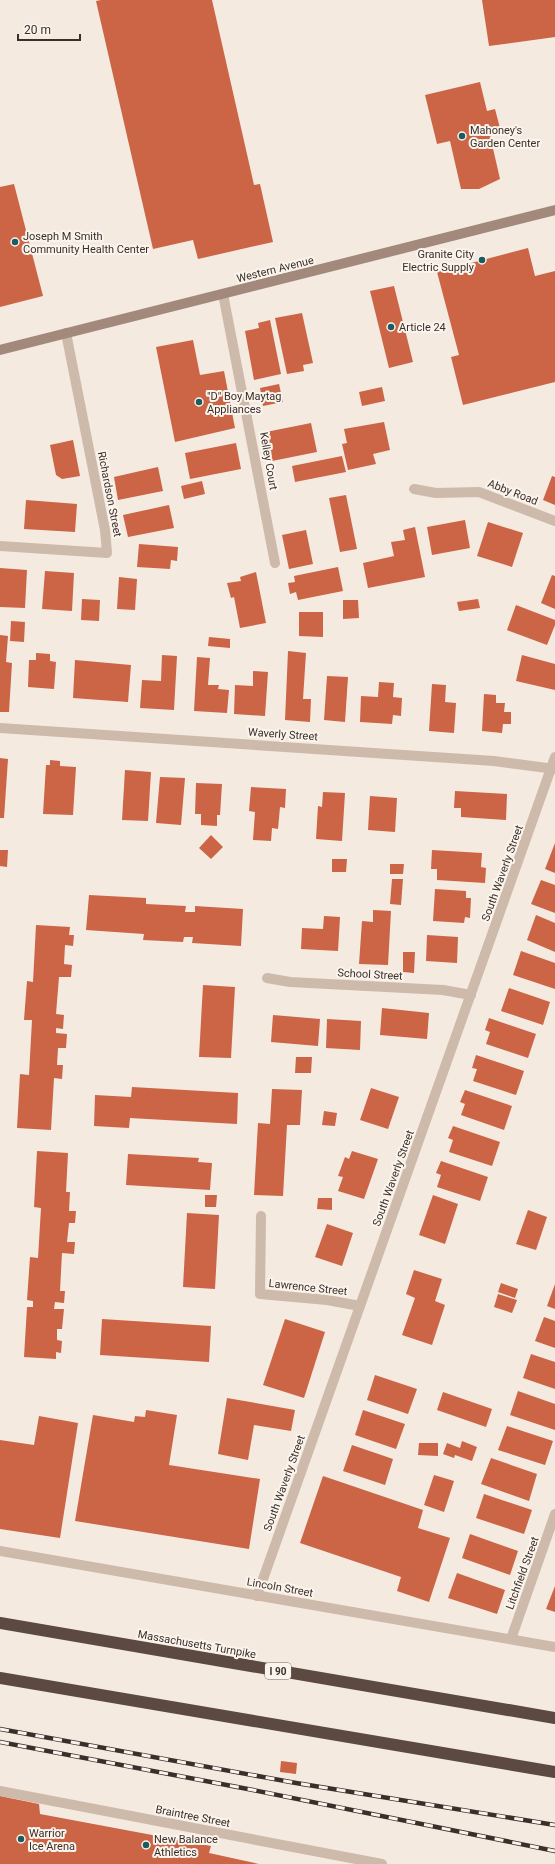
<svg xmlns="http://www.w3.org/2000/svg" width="555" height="1864" font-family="Roboto,sans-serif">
	<rect width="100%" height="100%" fill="#f4eae0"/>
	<g fill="#cc6446">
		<polygon points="101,0 212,0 254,185 260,184 273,242 198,259 193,240 153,249 96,1"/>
		<polygon points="482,0 555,0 555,37 489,46"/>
		<polygon points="480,82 487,111 495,109 500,128 489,131 500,179 479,189 461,189 450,141 437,144 425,95"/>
		<polygon points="14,184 43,296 0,307 0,187"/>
		<polygon points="528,248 535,276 555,271 555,382 463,405 451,357 459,355 437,272"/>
		<polygon points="394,286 413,362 389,368 370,291"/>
		<polygon points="302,313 313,363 303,365 304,371 287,374 275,318"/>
		<polygon points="270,320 281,374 254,380 245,331 259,328 258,323"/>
		<polygon points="193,340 200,375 224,371 235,428 175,442 156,347"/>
		<polygon points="279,384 283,402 263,406 260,388"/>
		<polygon points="382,387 385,401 362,406 359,392"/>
		<polygon points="384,422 390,450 373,454 376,464 348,470 342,444 347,443 344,429"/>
		<polygon points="311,423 317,452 272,461 266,432"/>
		<polygon points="73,440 80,476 62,479 56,475 50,445"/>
		<polygon points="236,443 241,469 190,479 185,453"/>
		<polygon points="342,456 346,472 295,482 292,466"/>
		<polygon points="158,467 163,491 118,500 114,477"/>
		<polygon points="552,476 555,477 555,505 543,500"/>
		<polygon points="202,481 205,494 184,499 181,486"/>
		<polygon points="346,495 357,549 340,552 329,498"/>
		<polygon points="26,500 77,504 75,532 24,529"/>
		<polygon points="169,505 174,528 128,537 123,515"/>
		<polygon points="465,520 470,548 432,555 427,527"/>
		<polygon points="488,522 523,533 512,567 477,556"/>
		<polygon points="415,527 425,577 368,588 363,563 394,556 391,542 405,540 403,530"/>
		<polygon points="306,530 313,564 289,569 282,535"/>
		<polygon points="139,544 178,547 177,561 171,560 170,569 137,567"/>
		<polygon points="338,567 343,591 298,600 296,592 290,594 288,583 295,582 294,576"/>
		<polygon points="0,568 27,570 25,608 0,607"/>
		<polygon points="45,571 74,573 72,611 42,609"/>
		<polygon points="256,572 266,623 240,628 234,597 231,598 227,583 241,581 240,577"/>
		<polygon points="552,575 555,576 555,609 541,603"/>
		<polygon points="119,577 137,579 135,610 117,609"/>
		<polygon points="82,599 100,600 99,621 81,620"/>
		<polygon points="478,599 480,608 459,611 457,602"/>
		<polygon points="343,600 358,600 359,618 343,619"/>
		<polygon points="516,605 555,620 555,625 547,645 507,630"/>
		<polygon points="299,612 323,612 323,637 299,636"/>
		<polygon points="11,621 25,622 24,642 10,641"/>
		<polygon points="0,635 8,636 6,662 12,663 9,712 0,712"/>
		<polygon points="209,637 230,639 230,648 208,646"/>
		<polygon points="288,651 306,653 303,699 311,699 310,722 285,720"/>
		<polygon points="36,653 50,654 50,661 56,662 54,689 28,687 29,660 36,660"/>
		<polygon points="162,655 177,656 174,710 140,708 142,680 161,681"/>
		<polygon points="522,655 555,664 555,690 516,681"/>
		<polygon points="197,657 210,658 208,685 219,685 218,689 229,690 227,713 194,711"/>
		<polygon points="75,660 131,665 128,702 73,698"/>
		<polygon points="253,671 268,672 265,716 234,714 235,685 253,686"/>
		<polygon points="327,676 348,677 345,722 324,720"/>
		<polygon points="379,682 394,683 393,697 402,698 401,716 393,715 392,724 360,722 361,696 378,697"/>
		<polygon points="432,684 446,685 445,702 456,703 454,733 429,731"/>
		<polygon points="484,694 496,695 496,703 505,703 504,712 511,712 511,724 503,724 502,733 482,731"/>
		<polygon points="0,758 8,759 4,818 0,818"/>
		<polygon points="50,760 60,761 60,766 76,767 73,815 43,814 46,765 50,765"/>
		<polygon points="125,770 151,772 148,821 122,820"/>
		<polygon points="160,777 185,778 181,825 156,823"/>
		<polygon points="196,783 222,784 220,815 217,815 217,826 201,825 201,814 195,814"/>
		<polygon points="251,787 286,789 285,808 280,807 278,829 272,828 271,841 253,840 255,812 249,811"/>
		<polygon points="455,791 507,794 506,820 461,817 461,808 454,808"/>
		<polygon points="323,792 345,793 342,841 316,839 318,806 322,807"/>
		<polygon points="370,796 397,798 395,832 368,830"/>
		<polygon points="211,835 223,847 211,859 199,848"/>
		<polygon points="555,843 555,873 545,869"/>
		<polygon points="0,850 8,850 7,867 0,866"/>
		<polygon points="432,850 482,853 481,867 486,868 485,883 437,880 437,869 431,869"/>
		<polygon points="332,859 347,859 346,872 332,872"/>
		<polygon points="390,864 404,864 403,874 390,874"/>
		<polygon points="392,879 403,879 401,905 390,904"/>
		<polygon points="541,880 555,885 555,913 531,904"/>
		<polygon points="435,889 466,891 466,898 471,898 470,918 465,917 464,923 433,921"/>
		<polygon points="89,895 146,898 146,904 186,906 185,912 195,912 195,906 243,909 241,946 192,943 193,937 184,937 183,942 143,940 144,934 86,930"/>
		<polygon points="373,910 391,911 388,965 359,964 362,921 373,922"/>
		<polygon points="536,915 555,923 555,952 527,940"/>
		<polygon points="324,916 340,917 338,951 301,949 302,928 323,929"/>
		<polygon points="36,925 70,927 69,935 74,935 73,946 65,945 64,964 72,965 71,977 59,977 56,1014 64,1015 63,1029 56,1028 56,1033 67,1034 66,1048 58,1048 57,1065 63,1065 62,1079 54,1078 51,1130 17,1128 20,1074 29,1075 32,1020 24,1020 27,981 33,982"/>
		<polygon points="427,935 458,937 457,963 426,961"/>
		<polygon points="521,951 555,963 555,989 513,975"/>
		<polygon points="403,952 415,952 414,973 403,972"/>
		<polygon points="203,985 235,987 231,1058 199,1057"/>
		<polygon points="509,988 550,1002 543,1025 501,1011"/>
		<polygon points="382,1008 429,1013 427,1039 380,1035"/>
		<polygon points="273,1015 320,1019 318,1046 271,1042"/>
		<polygon points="489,1018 536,1034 528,1058 486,1044 490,1032 485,1030"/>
		<polygon points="327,1019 361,1021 360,1050 326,1048"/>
		<polygon points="476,1055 524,1071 516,1095 473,1081 477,1069 472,1068"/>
		<polygon points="296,1057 312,1057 311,1073 295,1073"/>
		<polygon points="132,1087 238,1093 237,1124 130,1118 129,1128 94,1126 95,1095 131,1097"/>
		<polygon points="371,1088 399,1097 388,1129 360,1120"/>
		<polygon points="272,1089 302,1090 300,1125 287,1125 283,1196 254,1195 258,1123 270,1124"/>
		<polygon points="465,1090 512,1106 504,1130 461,1115 465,1104 460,1102"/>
		<polygon points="324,1111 337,1113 335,1126 322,1125"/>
		<polygon points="453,1126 500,1142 492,1166 449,1152 453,1140 448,1138"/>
		<polygon points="37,1151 68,1153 66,1192 70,1192 69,1211 76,1211 75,1223 69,1223 67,1242 75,1242 74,1254 62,1253 60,1291 65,1291 64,1303 55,1302 54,1309 64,1309 62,1329 57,1329 57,1340 62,1341 61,1353 56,1352 56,1359 24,1357 27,1307 33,1307 33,1301 27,1300 30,1257 38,1258 41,1208 34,1207"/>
		<polygon points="352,1151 378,1159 364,1199 338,1191 343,1177 338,1176 345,1157 349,1159"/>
		<polygon points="128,1154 199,1158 198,1162 212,1163 210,1190 126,1185"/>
		<polygon points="441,1161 488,1177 480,1201 437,1187 441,1175 436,1173"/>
		<polygon points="205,1195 217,1195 216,1207 205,1207"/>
		<polygon points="433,1195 458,1204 445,1244 419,1235"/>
		<polygon points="318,1198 332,1198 332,1210 317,1209"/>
		<polygon points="528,1210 547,1217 536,1250 516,1244"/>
		<polygon points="187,1213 219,1215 215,1289 183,1287"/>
		<polygon points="327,1224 353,1233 342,1266 315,1257"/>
		<polygon points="414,1270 442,1279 435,1301 445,1305 432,1345 402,1335 415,1298 406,1294"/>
		<polygon points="501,1283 518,1289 515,1298 498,1292"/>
		<polygon points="555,1284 555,1309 547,1306"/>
		<polygon points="498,1294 517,1300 512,1313 494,1307"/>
		<polygon points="544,1317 555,1321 555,1348 535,1341"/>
		<polygon points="102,1319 211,1326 209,1362 100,1355"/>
		<polygon points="285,1319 325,1332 304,1398 263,1385"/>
		<polygon points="531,1354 555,1362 555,1389 523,1378"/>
		<polygon points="375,1375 417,1389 408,1414 367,1400"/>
		<polygon points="518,1391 555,1404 555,1430 510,1415"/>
		<polygon points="443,1392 492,1409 486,1427 437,1410"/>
		<polygon points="227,1398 295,1410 291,1431 254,1425 248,1460 218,1454"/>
		<polygon points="146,1410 177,1415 169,1465 260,1479 249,1549 75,1521 93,1415 134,1422 135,1416 145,1417"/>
		<polygon points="363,1410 405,1424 396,1449 355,1435"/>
		<polygon points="39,1416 78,1423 60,1538 0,1529 0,1440 34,1445"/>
		<polygon points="507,1426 553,1441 545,1465 498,1450"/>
		<polygon points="462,1441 477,1447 472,1461 455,1455 454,1458 443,1454 447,1443 460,1448"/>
		<polygon points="419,1443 438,1443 438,1456 418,1455"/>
		<polygon points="352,1445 393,1459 385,1485 343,1471"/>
		<polygon points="491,1458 537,1474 529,1501 481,1484"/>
		<polygon points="434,1475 454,1481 444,1512 424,1505"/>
		<polygon points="323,1476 423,1510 418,1528 450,1538 429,1602 397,1591 401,1577 300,1543"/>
		<polygon points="484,1494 532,1510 524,1534 476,1518"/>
		<polygon points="470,1534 518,1551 510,1575 462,1558"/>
		<polygon points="457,1573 505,1590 497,1614 448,1598"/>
		<polygon points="555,1586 555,1612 546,1609"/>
		<polygon points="281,1761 297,1763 296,1774 280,1772"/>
		<polygon points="0,1796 39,1804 40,1814 211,1846 209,1853 259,1864 0,1864"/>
	</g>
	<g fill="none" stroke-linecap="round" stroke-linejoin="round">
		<g stroke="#cebaaa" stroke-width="10">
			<polyline points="223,294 275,563"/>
			<polyline points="414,489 436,493 479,492 555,521"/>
			<polyline points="0,546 107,553 105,530 66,333"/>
			<polyline points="0,728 494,761 555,769"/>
			<polyline points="267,978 290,982 443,990 471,995"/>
			<polyline points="261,1216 260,1294 327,1300 360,1306"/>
			<polyline points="257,1596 555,757"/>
			<polyline points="511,1639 555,1514"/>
			<polyline points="0,1791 382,1864"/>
		</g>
		<polyline stroke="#cebaaa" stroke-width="10" points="0,1551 555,1647"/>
		<polyline stroke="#a2897b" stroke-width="10" points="0,350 555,210"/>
		<g stroke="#5c4941" stroke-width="12">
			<polyline points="0,1623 555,1718"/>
			<polyline points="0,1678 555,1772"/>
		</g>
		<g stroke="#3b2f2a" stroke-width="4.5">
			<g id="rail">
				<polyline points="0,1729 296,1783 555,1825"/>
				<polyline points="0,1742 253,1790 555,1851"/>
			</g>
		</g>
		<use href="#rail" stroke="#fbf4ed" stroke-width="3" stroke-dasharray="9" stroke-linecap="butt"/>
	</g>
	<g fill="#1c5c60" stroke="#fbf4ed" stroke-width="1.5">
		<circle cx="462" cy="136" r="4"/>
		<circle cx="15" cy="242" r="4"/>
		<circle cx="482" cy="260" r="4"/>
		<circle cx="391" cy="327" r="4"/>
		<circle cx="199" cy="402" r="4"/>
		<circle cx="21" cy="1839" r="4"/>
		<circle cx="146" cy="1845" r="4"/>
	</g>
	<g text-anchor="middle" stroke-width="4" stroke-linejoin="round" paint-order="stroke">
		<rect fill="#fbf4ed" stroke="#756a64" stroke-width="1" x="265" y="1663" width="26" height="16" rx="3"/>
		<g font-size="10" font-weight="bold" fill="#3b2f2a">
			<text x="278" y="1675">I 90</text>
		</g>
		<g font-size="11" fill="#3b2f2a" stroke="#fbf4ed" text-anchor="start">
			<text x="470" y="134">Mahoney's<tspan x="470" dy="13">Garden Center</tspan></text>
			<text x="23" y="240">Joseph M Smith<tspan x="23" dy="13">Community Health Center</tspan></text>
			<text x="474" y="258" text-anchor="end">Granite City<tspan x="474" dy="13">Electric Supply</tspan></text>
			<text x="399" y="331">Article 24</text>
			<text x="207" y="400">"D" Boy Maytag<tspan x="207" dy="13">Appliances</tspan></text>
			<text x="29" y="1837">Warrior<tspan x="29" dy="13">Ice Arena</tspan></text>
			<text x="154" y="1843">New Balance<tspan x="154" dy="13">Athletics</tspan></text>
		</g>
		<g font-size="11" fill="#3b2f2a" stroke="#fbf4ed">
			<text transform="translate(275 269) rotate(-14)" y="4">Western Avenue</text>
			<text transform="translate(269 461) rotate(80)" y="4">Kelley Court</text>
			<text transform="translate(513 492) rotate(21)" y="4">Abby Road</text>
			<text transform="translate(110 494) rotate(79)" y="4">Richardson Street</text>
			<text transform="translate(283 734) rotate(4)" y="4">Waverly Street</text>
			<text transform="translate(502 873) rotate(-70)" y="4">South Waverly Street</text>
			<text transform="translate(370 974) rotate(3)" y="4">School Street</text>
			<text transform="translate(393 1178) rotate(-70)" y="4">South Waverly Street</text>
			<text transform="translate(308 1287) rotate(6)" y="4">Lawrence Street</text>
			<text transform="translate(284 1483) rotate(-70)" y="4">South Waverly Street</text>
			<text transform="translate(522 1573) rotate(-70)" y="4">Litchfield Street</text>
			<text transform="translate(280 1587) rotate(10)" y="4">Lincoln Street</text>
			<text transform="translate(197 1644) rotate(10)" y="4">Massachusetts Turnpike</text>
			<text transform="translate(193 1816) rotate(11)" y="4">Braintree Street</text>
		</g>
	</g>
	<path d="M18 34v6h62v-6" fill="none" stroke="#3b2f2a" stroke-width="2"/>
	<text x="24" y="34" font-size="12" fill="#3b2f2a" stroke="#fbf4ed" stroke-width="3" paint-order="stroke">20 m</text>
</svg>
